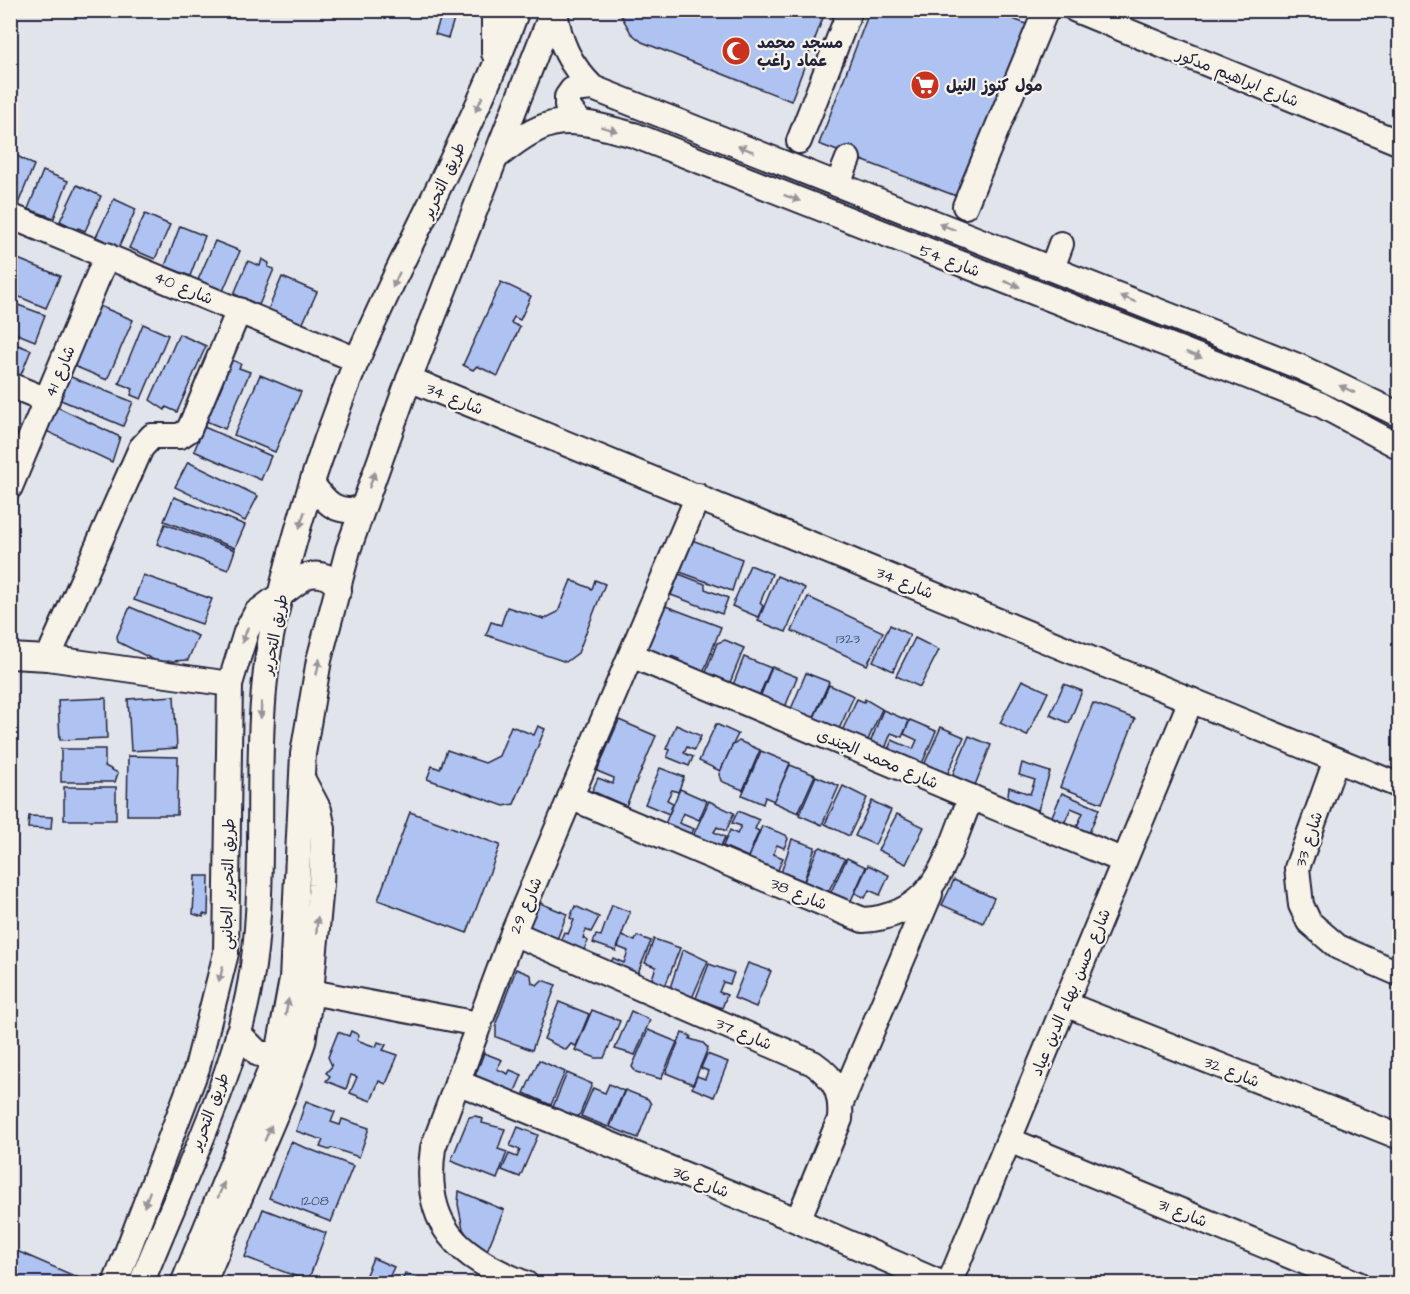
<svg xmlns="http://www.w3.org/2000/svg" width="1410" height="1294" font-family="'Architects Daughter','Playpen Sans Arabic',sans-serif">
	<rect width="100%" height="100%" fill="#e1e5eb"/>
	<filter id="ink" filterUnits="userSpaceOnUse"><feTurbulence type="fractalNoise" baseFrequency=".0167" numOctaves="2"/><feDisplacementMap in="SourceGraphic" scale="12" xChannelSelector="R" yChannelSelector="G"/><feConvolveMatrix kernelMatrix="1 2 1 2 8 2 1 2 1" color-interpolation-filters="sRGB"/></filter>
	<g filter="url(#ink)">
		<g fill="#afc3f2" stroke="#22223b" stroke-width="1.5">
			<polygon points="443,10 457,10 448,38 435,34"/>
			<polygon points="618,10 826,10 791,101 642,42 631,33"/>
			<polygon points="870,10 990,10 1031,26 964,199 819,144"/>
			<polygon points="10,152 34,165 18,204 10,201"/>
			<polygon points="43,171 68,181 54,218 28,209"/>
			<polygon points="77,185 101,196 85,231 78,228 75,233 69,230 70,226 60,221"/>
			<polygon points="114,199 136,209 119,247 96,237"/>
			<polygon points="145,214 170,225 155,259 129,248"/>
			<polygon points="180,226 205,236 190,276 165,266"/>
			<polygon points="215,241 240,251 223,291 198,280"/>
			<polygon points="13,257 60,276 46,308 10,293"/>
			<polygon points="262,259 269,263 268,267 274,269 259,305 234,294 248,261 260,266"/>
			<polygon points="282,277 317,292 302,325 268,310"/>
			<polygon points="501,282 531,296 520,320 514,317 511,323 520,327 498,376 477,366 473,370 463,365"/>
			<polygon points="10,302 45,315 35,341 10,331"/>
			<polygon points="97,305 133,320 107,380 72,365"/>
			<polygon points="143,324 168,335 141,399 131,395 133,389 119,383"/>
			<polygon points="179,334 206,346 177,412 166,407 165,410 150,400"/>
			<polygon points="10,342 31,350 20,377 10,374"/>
			<polygon points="226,357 241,364 239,368 250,372 225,429 199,418"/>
			<polygon points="66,375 133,402 123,426 56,398"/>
			<polygon points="260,375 301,392 275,452 234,435"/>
			<polygon points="55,406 120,437 112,462 44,430"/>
			<polygon points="204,427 271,456 261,480 194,451"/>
			<polygon points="188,462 258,496 245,521 175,487"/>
			<polygon points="174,497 245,525 235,548 164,521"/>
			<polygon points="165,524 235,550 228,570 157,544"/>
			<polygon points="692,540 742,559 732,591 680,572"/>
			<polygon points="750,565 772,574 760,603 763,606 758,617 732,606"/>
			<polygon points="679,574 705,584 705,589 728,598 722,614 671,595"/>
			<polygon points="143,575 212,599 202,624 134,600"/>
			<polygon points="777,576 805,588 786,632 758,621"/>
			<polygon points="571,580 592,589 595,580 605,584 578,653 566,662 486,635 491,622 501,625 507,607 544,619 558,612"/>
			<polygon points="808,597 883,632 867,665 792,631"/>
			<polygon points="663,605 721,627 702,676 680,667 679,659 671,656 668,662 645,653"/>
			<polygon points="130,607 198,636 188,660 158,662 118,642 117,636"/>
			<polygon points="890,625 910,635 893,671 873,661"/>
			<polygon points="915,638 939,650 920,687 896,676"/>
			<polygon points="725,640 744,648 727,690 703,680 717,643"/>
			<polygon points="744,657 771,668 759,696 733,685"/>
			<polygon points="772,667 797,677 782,715 757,705"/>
			<polygon points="806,673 829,682 813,719 791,709"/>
			<polygon points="1022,680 1048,692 1027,736 1000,723"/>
			<polygon points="1064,684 1082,691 1069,723 1050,715"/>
			<polygon points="829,685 854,696 839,729 814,718"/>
			<polygon points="174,696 177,748 131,751 128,699"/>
			<polygon points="106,698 107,738 60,740 58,700"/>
			<polygon points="857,699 864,702 865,699 882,709 866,744 841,733"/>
			<polygon points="1093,703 1135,719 1102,803 1060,787"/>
			<polygon points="883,710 909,721 902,737 891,733 885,749 870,743"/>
			<polygon points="619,720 656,736 626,806 592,791 598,778 613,784 614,778 597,771"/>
			<polygon points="910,720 936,731 921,766 887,752 892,740 913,749 917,740 904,734"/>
			<polygon points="716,724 738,734 720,771 699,761"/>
			<polygon points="676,725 701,736 694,750 687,747 684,753 693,757 689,766 667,757 670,750 666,749"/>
			<polygon points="511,726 534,735 538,726 545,729 514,804 504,806 427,779 432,766 440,769 447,750 485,763 499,756"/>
			<polygon points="941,727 964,737 947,775 924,765"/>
			<polygon points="969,736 991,745 975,785 952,776"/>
			<polygon points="739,741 760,750 743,790 721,781 719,774 732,746"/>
			<polygon points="61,749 105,749 105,766 118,773 115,782 61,782"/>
			<polygon points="761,751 790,763 774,801 765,797 763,804 742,795"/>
			<polygon points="128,756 178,757 177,815 127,815"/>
			<polygon points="1022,763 1050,772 1038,810 1007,803 1009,787 1030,794 1035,780 1019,775"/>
			<polygon points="790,765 815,775 798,813 773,802"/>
			<polygon points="660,768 684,777 678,792 672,790 667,800 673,803 669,814 645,804"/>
			<polygon points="816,776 839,786 822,825 799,815"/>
			<polygon points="843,786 867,798 849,836 825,824"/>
			<rect x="64" y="787" width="52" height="33"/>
			<polygon points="680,789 707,801 699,820 683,813 679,823 694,829 690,837 664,826"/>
			<polygon points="1062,793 1099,809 1087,838 1074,833 1083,813 1071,808 1062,828 1049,823"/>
			<polygon points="709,801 734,813 726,831 717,827 714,832 725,837 720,848 693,836"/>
			<polygon points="872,801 891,810 875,845 855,836"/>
			<polygon points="738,811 759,820 755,829 759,831 748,857 723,846 730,830 737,834 741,826 732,823"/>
			<polygon points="410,812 500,845 467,933 378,900"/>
			<polygon points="897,814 924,827 906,864 878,850"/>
			<polygon points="29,816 52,817 51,829 28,828"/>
			<polygon points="762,826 786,835 788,839 784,848 777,845 773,854 783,858 777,872 748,860"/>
			<polygon points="792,839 815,847 804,881 781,873"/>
			<polygon points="821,847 845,859 825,898 803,884 817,850"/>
			<polygon points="847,858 866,867 849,905 829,896"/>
			<polygon points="868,865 889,875 880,895 869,890 865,898 855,893"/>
			<polygon points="195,876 209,876 208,915 203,914 203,917 193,914"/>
			<polygon points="954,880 994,898 983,923 942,905"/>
			<polygon points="540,903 567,914 554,947 523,935 534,907 538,908"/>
			<polygon points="612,905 630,912 616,951 593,943 596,935 601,936"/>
			<polygon points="575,906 599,917 591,932 586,930 583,938 588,941 582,954 559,944 564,932 568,934 574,920 570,918"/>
			<polygon points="622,936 635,941 637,936 651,941 637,975 609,967 613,958 624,963 628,951 618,947"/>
			<polygon points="654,939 680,948 664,989 650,984 656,967 645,963"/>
			<polygon points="685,950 708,961 692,998 670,988 682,951"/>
			<polygon points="748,963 771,971 756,1007 734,998"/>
			<polygon points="709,964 734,973 730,984 723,982 719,992 727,995 722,1008 696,998"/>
			<polygon points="516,969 531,975 532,983 537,985 542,980 556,985 532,1050 496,1037 496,1023"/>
			<polygon points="559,1002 589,1014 576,1046 571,1044 566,1050 544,1039"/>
			<polygon points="592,1010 620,1021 604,1058 596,1058 575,1050"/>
			<polygon points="631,1011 650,1020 635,1055 615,1049"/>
			<polygon points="648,1030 677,1042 661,1079 636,1072 632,1067"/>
			<polygon points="351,1031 359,1035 357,1040 376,1047 378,1042 386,1045 383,1050 398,1055 386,1084 379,1081 371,1101 350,1093 357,1077 351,1075 346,1089 326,1081 330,1076 326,1073 332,1066 328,1057 338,1032 349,1036"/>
			<polygon points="682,1033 691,1036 690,1039 703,1043 708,1048 693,1084 666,1073"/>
			<polygon points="484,1053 502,1060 497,1069 508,1074 510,1070 522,1075 513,1096 477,1085 475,1076"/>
			<polygon points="707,1054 728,1062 714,1097 692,1088 697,1076 705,1079 708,1071 701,1068"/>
			<polygon points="539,1060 565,1072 551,1105 524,1093"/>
			<polygon points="567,1073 592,1084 580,1114 574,1118 555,1111 553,1107"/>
			<polygon points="609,1084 624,1091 608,1127 581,1116 593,1088 605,1093"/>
			<polygon points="625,1090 648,1099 651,1104 638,1138 610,1127"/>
			<polygon points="306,1101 335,1112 331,1122 340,1125 342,1119 369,1128 359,1157 332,1148 329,1150 320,1147 323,1140 296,1131"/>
			<polygon points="476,1116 483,1119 482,1123 505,1129 498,1149 507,1152 497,1179 451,1161 469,1117"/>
			<polygon points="518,1127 538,1135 520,1177 502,1170 509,1154 517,1157 520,1150 510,1146"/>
			<polygon points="291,1142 353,1166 331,1222 269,1198"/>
			<polygon points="459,1191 504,1210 486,1253 470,1240 463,1229 458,1204"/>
			<polygon points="263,1209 326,1233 308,1281 245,1257"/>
			<polygon points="10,1248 93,1284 10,1284"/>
			<polygon points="373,1258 394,1267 386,1284 362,1284"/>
			<polygon points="405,1273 425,1281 424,1284 401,1284"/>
		</g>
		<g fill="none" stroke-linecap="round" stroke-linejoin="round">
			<g stroke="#22223b" stroke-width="28">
				<g id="minor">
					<polyline points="494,10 494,53"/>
					<path d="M555 10C559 43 570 65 593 88L1300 367 1400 415"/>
					<polyline points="1076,10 1400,143"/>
					<polyline points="578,120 567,106 567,97 572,90 593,88"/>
					<polyline points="799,141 850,10"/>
					<path d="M499 155C553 111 570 118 634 135L1321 405 1400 447"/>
					<polyline points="838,184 848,159"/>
					<polyline points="965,206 1046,10"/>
					<polyline points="10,216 357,360"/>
					<polyline points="1052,268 1061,244"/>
					<polyline points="409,379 1400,786"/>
					<polyline points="10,385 47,400"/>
					<path d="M313 485C326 503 337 515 362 508"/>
					<polyline points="10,487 107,255"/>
					<polyline points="631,655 1124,861"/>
					<polyline points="10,656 48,658 230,684"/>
					<polyline points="48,658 141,448 152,436 180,436 189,430 239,310"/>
					<polyline points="1336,760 1297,868 1301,905 1309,922 1338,947 1400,974"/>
					<path d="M570 797 863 920C938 915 946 857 971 797"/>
					<path d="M513 933 813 1063C835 1078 842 1093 840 1119L798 1220"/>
					<polyline points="311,992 478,1024"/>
					<polyline points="1065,1004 1400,1137"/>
					<polyline points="238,1033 259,1054 270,1054 279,1049"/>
					<polyline points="457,1082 789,1217 943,1284"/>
					<polyline points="841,1103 930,894"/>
					<polyline points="1009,1140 1358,1284"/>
					<path d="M115 1284 197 1068 226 953 230 684 246 632 256 613 306 576C320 572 332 576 339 590"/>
					<path d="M141 1284C180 1184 239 1071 253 966 269 850 249 732 275 617 295 530 323 442 357 360 407 242 473 131 517 10"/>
					<polyline points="183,1284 279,1049 292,979 303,754 319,660 348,550 409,379 553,10"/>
					<polyline points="203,1284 285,1092 303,1042 311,992 321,885 323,829 319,810 302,778"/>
					<path d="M526 1284C458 1257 422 1226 433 1148L513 933 698 496"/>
					<polyline points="949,1284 1191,700"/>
				</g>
			</g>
			<use href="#minor" stroke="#f7f3e8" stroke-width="24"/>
		</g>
		<defs><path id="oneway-solid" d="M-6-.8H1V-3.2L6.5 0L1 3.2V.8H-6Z" transform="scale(1.5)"/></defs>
		<g fill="#97959a">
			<use href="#oneway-solid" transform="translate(479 104) rotate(115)"/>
			<use href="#oneway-solid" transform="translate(609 129) rotate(15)"/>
			<use href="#oneway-solid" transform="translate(746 149) rotate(-159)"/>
			<use href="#oneway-solid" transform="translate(792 198) rotate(21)"/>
			<use href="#oneway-solid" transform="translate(947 227) rotate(-159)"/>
			<use href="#oneway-solid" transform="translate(396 280) rotate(115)"/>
			<use href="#oneway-solid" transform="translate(1012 284) rotate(21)"/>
			<use href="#oneway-solid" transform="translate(1128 299) rotate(-158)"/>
			<use href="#oneway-solid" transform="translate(1194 355) rotate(21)"/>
			<use href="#oneway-solid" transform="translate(1347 389) rotate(-155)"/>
			<use href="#oneway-solid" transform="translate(372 480) rotate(-70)"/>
			<use href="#oneway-solid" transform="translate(302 520) rotate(107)"/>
			<use href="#oneway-solid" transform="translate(245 635) rotate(110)"/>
			<use href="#oneway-solid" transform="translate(318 667) rotate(-79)"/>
			<use href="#oneway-solid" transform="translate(261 710) rotate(92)"/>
			<use href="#oneway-solid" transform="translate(317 925) rotate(-85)"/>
			<use href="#oneway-solid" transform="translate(221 974) rotate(104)"/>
			<use href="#oneway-solid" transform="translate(287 1007) rotate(-80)"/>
			<use href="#oneway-solid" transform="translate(268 1133) rotate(-67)"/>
			<use href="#oneway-solid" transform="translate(221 1190) rotate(-68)"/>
			<use href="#oneway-solid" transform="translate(147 1199) rotate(110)"/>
		</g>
	</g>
	<defs>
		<g id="mosque-disc" transform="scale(1.5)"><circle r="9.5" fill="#c8321e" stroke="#f7f3e8"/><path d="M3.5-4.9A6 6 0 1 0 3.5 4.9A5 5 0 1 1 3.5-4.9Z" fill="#fff"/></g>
		<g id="supermarket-disc" transform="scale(1.5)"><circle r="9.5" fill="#c8321e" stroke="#f7f3e8"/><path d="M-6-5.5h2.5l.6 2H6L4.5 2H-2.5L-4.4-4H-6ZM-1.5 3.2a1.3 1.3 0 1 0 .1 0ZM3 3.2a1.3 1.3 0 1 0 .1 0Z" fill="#fff"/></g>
	</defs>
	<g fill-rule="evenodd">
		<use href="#mosque-disc" x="736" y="51"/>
		<use href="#supermarket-disc" x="925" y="85"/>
	</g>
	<g text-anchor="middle" stroke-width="4.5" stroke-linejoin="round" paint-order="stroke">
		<g font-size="14" fill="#454a69">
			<text x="848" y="643">1323</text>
			<text x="315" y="1205">1208</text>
		</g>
		<g font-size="16" font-weight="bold" fill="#22223b" stroke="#f7f3e8" text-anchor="start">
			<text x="757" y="48">مسجد محمد<tspan x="757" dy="18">عماد راغب</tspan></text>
			<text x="946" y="91">مول كنوز النيل</text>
		</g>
		<g font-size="16" fill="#22223b" stroke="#f7f3e8">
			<text transform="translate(1238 77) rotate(22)" y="6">شارع ابراهيم مدكور</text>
			<text transform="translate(443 180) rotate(-65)" y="6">طريق التحرير</text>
			<text transform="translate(950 260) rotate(21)" y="6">شارع 54</text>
			<text transform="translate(184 287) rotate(23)" y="6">شارع 40</text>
			<text transform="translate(59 371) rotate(-67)" y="6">شارع 41</text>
			<text transform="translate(455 398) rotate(22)" y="6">شارع 34</text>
			<text transform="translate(905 582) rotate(22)" y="6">شارع 34</text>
			<text transform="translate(274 634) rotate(-79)" y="6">طريق التحرير</text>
			<text transform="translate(878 758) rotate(23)" y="6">شارع محمد الجندى</text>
			<text transform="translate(1308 839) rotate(-72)" y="6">شارع 33</text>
			<text transform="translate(227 884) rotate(-89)" y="6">طريق التحرير الجانبى</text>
			<text transform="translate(799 893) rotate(23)" y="6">شارع 38</text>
			<text transform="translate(525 905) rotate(-67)" y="6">شارع 29</text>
			<text transform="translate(1070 992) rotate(-67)" y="6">شارع حسن بهاء الدين عياد</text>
			<text transform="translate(744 1033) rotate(23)" y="6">شارع 37</text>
			<text transform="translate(1232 1071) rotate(22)" y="6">شارع 32</text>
			<text transform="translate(209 1111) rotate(-69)" y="6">طريق التحرير</text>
			<text transform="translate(701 1181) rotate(22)" y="6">شارع 36</text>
			<text transform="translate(1183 1212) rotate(22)" y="6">شارع 31</text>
		</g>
	</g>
	<rect width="1410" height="1294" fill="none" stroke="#f7f3e8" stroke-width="36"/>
	<rect x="18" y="18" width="1374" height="1258" fill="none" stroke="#22223b" stroke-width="2" filter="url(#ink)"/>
</svg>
